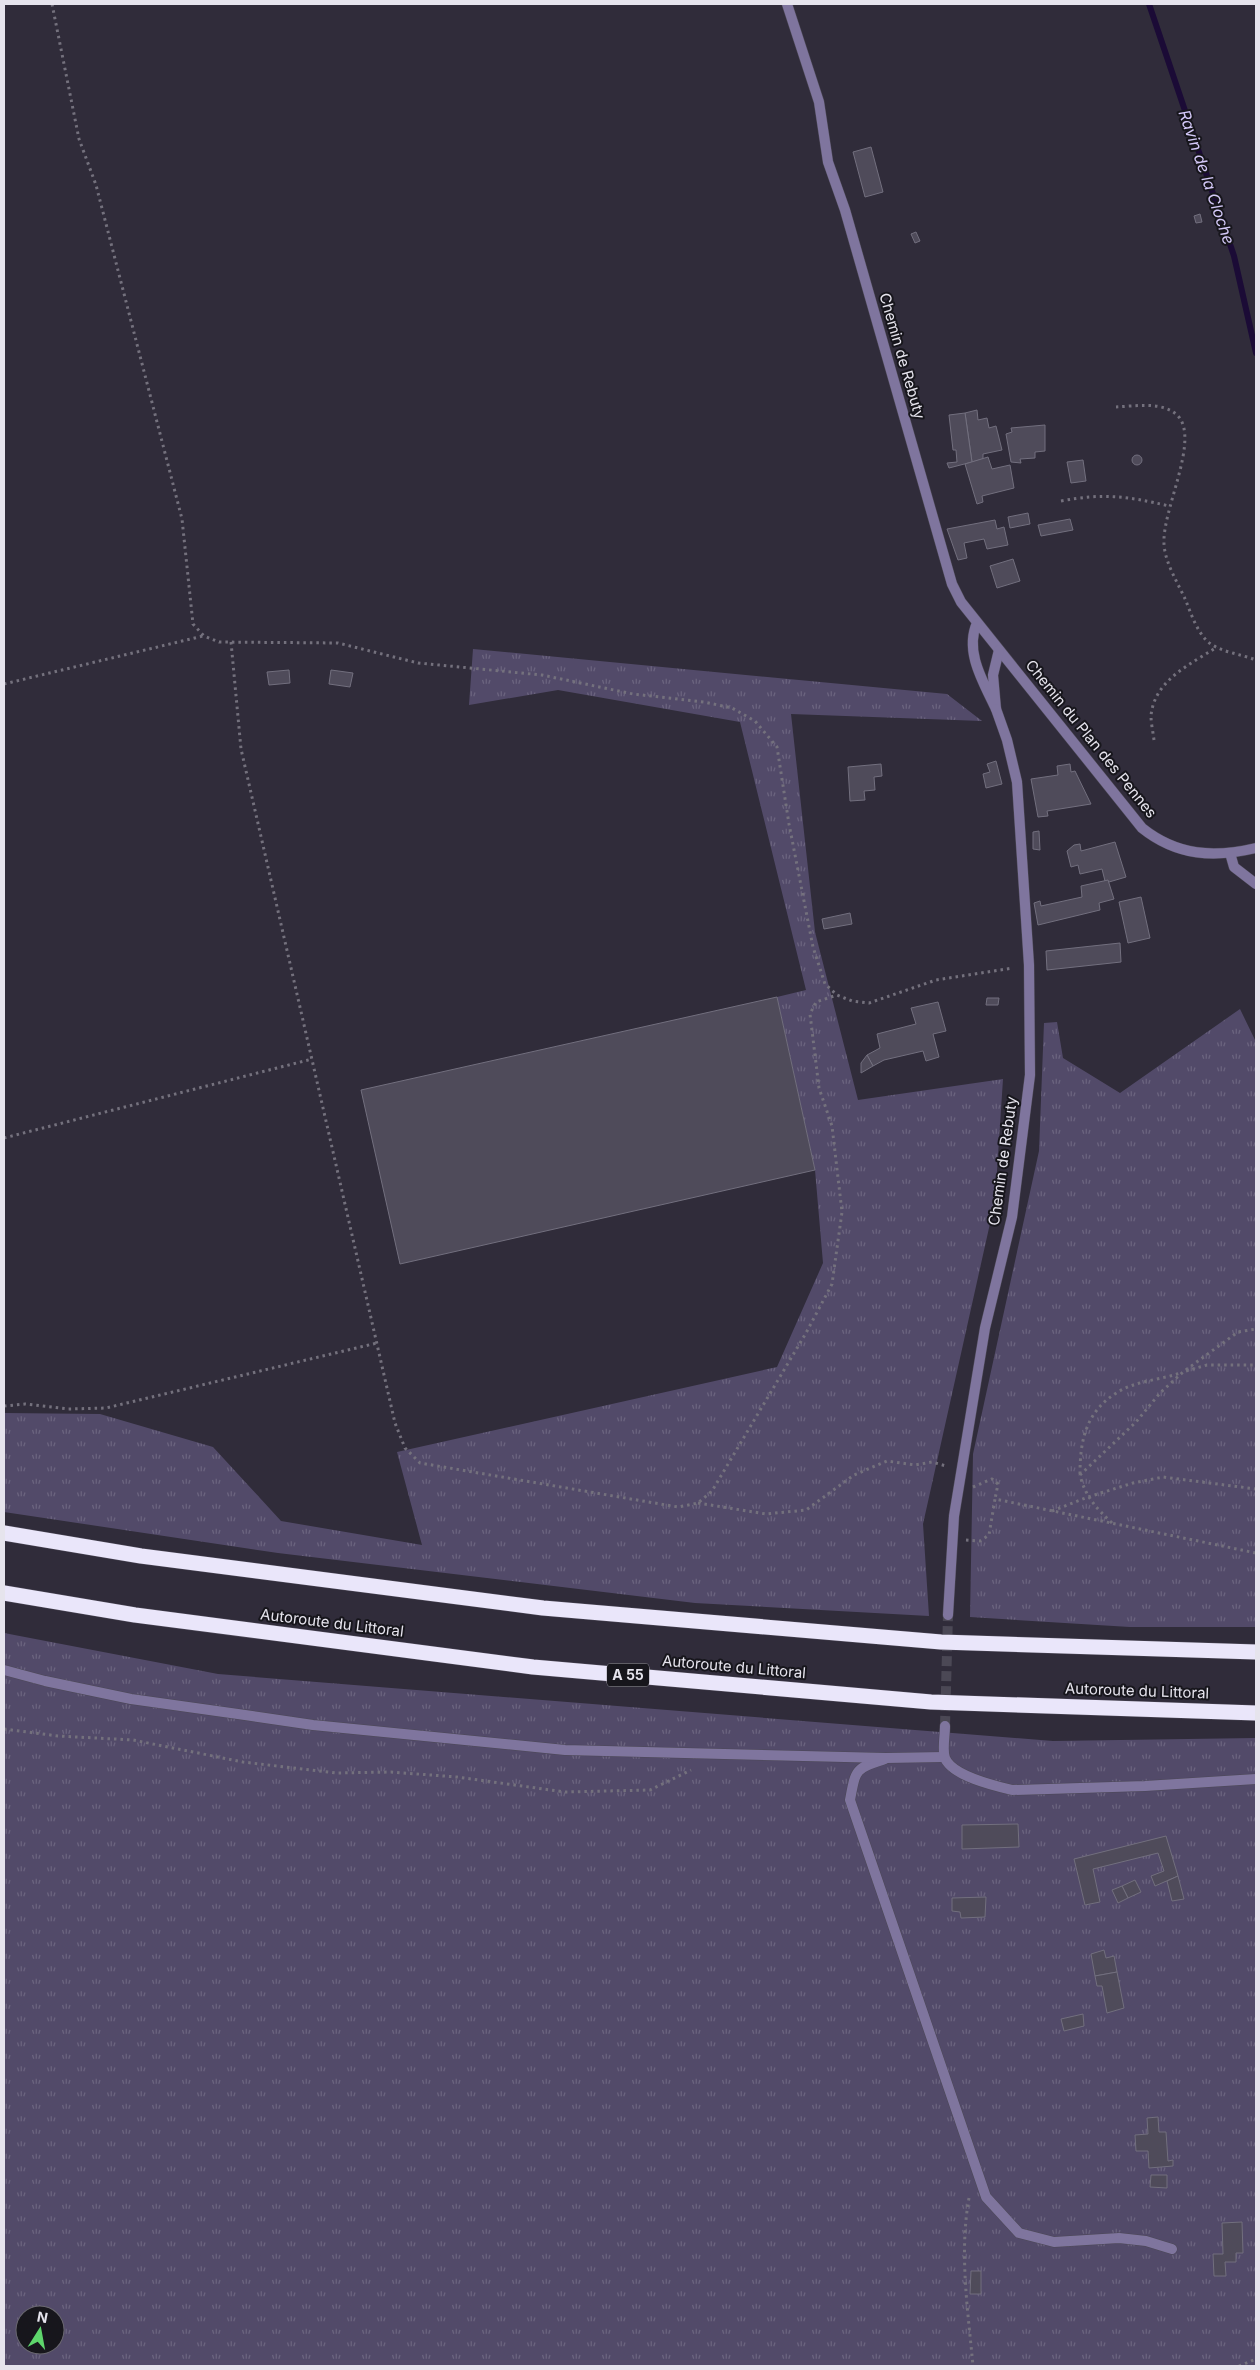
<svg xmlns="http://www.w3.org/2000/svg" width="1260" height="2370" font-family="Inter,sans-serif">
	<defs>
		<pattern id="grass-tufts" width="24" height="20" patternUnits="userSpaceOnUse" patternTransform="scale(1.25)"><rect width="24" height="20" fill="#524a69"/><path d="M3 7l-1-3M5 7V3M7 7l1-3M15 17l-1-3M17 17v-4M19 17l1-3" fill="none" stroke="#6b647f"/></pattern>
	</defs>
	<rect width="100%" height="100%" fill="#302c3a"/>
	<g fill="url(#grass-tufts)" fill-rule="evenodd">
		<polygon points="473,649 947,694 982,721 791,714 815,932 858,1100 1003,1079 995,1201 923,1524 929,1616 695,1603 278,1553 4,1512 4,1413 100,1414 213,1447 281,1521 422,1545 397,1452 777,1367 823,1263 815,1170 777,997 806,990 740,722 558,690 469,705"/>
		<polygon points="1240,1009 1256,1042 1256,1627 1130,1627 970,1617 973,1454 1039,1151 1044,1023 1057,1022 1063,1058 1120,1093"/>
		<path d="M4 1633 218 1674 1053 1741 1256 1738V2366H4ZM25 2315H55V2345H25Z"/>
	</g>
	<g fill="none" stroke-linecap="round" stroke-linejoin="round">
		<polyline stroke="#1b0b36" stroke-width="6" points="1149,4 1234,256 1256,353"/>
	</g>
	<g fill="#4f4b5a" stroke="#726f7e">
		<polygon points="871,147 883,192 865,197 853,152"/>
		<polygon points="1200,214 1202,222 1196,223 1194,216"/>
		<polygon points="916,232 920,241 915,243 911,234"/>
		<polygon points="977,410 978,420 987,418 989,428 996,426 1002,450 983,454 983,459 972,462 965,413"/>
		<polygon points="965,413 972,462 949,468 947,463 957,462 956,450 953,450 949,415"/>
		<polygon points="1045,425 1045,451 1035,452 1035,458 1020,459 1021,463 1011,462 1006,434 1012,432 1011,428"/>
		<circle cx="1137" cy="460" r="5"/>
		<polygon points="988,457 992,469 1010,465 1014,488 982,496 983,502 977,504 965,464"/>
		<polygon points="1083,460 1086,481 1071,483 1067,462"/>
		<polygon points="1028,513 1030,524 1010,528 1008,517"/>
		<polygon points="1070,519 1073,530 1041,536 1038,525"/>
		<polygon points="995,520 997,529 1004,527 1008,545 987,549 984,539 964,543 967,558 958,560 947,529"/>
		<polygon points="1013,559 1020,581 997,588 990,566"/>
		<polygon points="289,670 290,683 269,685 267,672"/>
		<polygon points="331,670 353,673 350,687 329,684"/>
		<polygon points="996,761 1002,784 986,788 983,774 990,772 987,764"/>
		<polygon points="881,764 882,776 874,777 875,790 864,791 865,800 850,801 848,767"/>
		<polygon points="1070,764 1071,772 1075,771 1091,804 1047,811 1048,816 1038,817 1031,779 1058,775 1057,766"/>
		<polygon points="1039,831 1040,850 1033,849 1033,832"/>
		<polygon points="1115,842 1126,877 1109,882 1105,881 1102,869 1080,874 1078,865 1071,867 1067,851 1074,845 1080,844 1081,851"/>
		<polygon points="1108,880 1114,899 1099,903 1100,910 1038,925 1034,903 1040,901 1041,906 1082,897 1081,886"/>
		<polygon points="1141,897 1150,938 1128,943 1119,902"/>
		<polygon points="850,913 852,924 824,929 822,919"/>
		<polygon points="1120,943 1121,962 1047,970 1046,951"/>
		<polygon points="777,997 815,1170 400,1264 361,1090"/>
		<polygon points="987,998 999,998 998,1005 986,1005"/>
		<polygon points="938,1002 946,1031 933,1034 939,1057 926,1061 923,1051 884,1060 873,1066 867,1055 880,1048 877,1034 916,1024 911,1008"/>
		<polygon points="867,1055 873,1066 861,1073 861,1063"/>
		<polygon points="1018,1824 1019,1847 962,1849 962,1825"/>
		<polygon points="1166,1836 1178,1876 1155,1886 1151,1876 1164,1871 1158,1853 1093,1869 1100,1902 1085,1905 1074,1859"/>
		<polygon points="1178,1876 1184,1899 1172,1901 1167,1881"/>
		<polygon points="1135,1880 1141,1892 1128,1898 1122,1886"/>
		<polygon points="1122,1886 1128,1898 1118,1903 1112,1890"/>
		<polygon points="986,1897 985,1917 961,1918 960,1912 952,1911 952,1898"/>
		<polygon points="1104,1950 1106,1958 1114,1956 1117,1972 1095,1976 1091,1954"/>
		<polygon points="1117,1972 1124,2008 1107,2013 1102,1986 1097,1986 1095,1976"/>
		<polygon points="1083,2014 1084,2026 1064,2031 1061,2019"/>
		<polygon points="1158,2117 1159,2132 1166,2132 1168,2161 1173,2160 1173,2166 1149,2168 1148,2151 1136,2151 1135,2135 1148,2134 1147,2118"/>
		<polygon points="1151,2175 1167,2175 1167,2188 1150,2187"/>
		<polygon points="1242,2222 1243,2253 1236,2253 1236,2262 1225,2262 1226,2276 1214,2276 1213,2254 1223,2254 1222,2223"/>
		<polygon points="971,2271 981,2271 981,2294 970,2294"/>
	</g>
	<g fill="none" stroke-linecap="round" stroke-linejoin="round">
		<polyline stroke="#4b4855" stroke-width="10" stroke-dasharray="10 5" stroke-linecap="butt" points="945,1726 948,1615"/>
		<g stroke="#4d4957" stroke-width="11">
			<g id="lane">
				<polyline points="1230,853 1234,867 1256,884"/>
				<path d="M885 1759C855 1769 856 1768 850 1800L986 2197 1019 2233 1054 2242 1119 2238 1146 2241 1172 2249"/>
			</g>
		</g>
		<g stroke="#4d4957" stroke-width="11">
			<g id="street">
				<path d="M787 4 819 102 828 162 845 210 952 584 961 602 1142 828C1177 856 1214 858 1256 848"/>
				<path d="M977 623C964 652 984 683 996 709L993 675 999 650"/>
				<polyline points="948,1615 954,1516 985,1328 1012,1217 1030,1075 1029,965 1017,782 1007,740 996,709"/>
				<polyline points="4,1670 45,1681 131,1699 245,1715 313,1725 565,1750 886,1758 944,1757"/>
				<path d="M945 1726C945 1736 942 1750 945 1758 952 1776 995 1786 1012 1790L1145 1786 1256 1779"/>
			</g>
		</g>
		<g stroke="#4d4957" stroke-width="16">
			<g id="highway">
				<polyline points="4,1533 141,1556 543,1608 941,1642 1256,1652"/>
				<polyline points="4,1593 135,1615 533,1667 931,1702 1256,1713"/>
			</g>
		</g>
		<g stroke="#74717d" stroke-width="3" stroke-dasharray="2.5 4" stroke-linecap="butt">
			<polyline points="52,4 79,139 96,185 182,519 193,624 204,636 219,642 338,643 418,663 542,675 633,694 704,702 732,708 755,721 777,747 789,824 813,947 825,984 837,995 852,1001 869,1003 936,980 1013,968"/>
			<path d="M1116 407C1135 406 1164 401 1178 416 1200 440 1162 510 1164 544 1165 563 1178 583 1186 601 1191 614 1197 631 1207 641 1219 652 1241 654 1256 660"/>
			<path d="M1061 501C1103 493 1127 496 1169 506"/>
			<polyline points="231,642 241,749 395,1423 405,1448 420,1463 678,1507 698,1503 712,1491 806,1333 832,1284 842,1212 832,1126 819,1088 810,1014 816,1002 837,995"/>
			<polyline points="4,684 203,636"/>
			<path d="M1154 740C1153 732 1151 723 1151 716 1154 680 1191 664 1217 647"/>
			<polyline points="4,1138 312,1059"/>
			<polyline points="1186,1371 1207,1365 1256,1365"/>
			<polyline points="4,1406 25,1404 68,1409 106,1408 377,1343"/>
			<path d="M1080 1474C1080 1440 1086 1411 1118 1392 1135 1381 1160 1380 1180 1373"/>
			<polyline points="973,1487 992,1479 998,1484 995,1499"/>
			<polyline points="698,1503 766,1514 806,1510 854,1475 887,1461 915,1465 932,1462 946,1466"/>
			<polyline points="1052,1511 1088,1497 1133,1483 1163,1477 1256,1489"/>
			<path d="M1112 1523C1096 1508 1085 1496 1080 1475L1136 1422 1160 1393 1183 1372 1238 1332 1256 1329"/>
			<polyline points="966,1540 980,1541 989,1535 995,1499 1256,1553"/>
			<polyline points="4,1729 58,1736 133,1740 243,1762 337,1773 391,1772 457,1777 565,1792 650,1790 691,1770"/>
			<path d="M969 2198C959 2253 968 2311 973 2366"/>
			<polyline points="1239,2366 1256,2359"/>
		</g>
		<use href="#lane" stroke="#7f759e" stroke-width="10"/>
		<use href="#street" stroke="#7f759e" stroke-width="10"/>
		<use href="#highway" stroke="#eae6fa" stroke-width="15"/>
	</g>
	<g text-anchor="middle" stroke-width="4" stroke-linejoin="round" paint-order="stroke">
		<rect fill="#17161c" stroke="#a8a6ae" stroke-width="1" x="607" y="1663.5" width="42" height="23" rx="4"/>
		<g font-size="14" font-weight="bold" fill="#e6e4ed">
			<text x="628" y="1680">A 55</text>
		</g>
		<g font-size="15" fill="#e6e4ed" stroke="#17161c">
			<text transform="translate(902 356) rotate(74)" y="5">Chemin de Rebuty</text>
			<text transform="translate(1091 739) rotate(51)" y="5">Chemin du Plan des Pennes</text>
			<text transform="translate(1003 1161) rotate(-82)" y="5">Chemin de Rebuty</text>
			<text transform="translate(332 1623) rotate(7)" y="5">Autoroute du Littoral</text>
			<text transform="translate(734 1667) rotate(5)" y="5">Autoroute du Littoral</text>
			<text transform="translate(1137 1691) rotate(2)" y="5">Autoroute du Littoral</text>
		</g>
		<g font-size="16" font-style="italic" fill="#d3c8f7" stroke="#17161c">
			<text transform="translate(1207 177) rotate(71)" y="6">Ravin de la Cloche</text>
		</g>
	</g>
	<rect width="1260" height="2370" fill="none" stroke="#e6e4ed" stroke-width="10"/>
	<g transform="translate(40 2330) rotate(11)"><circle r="24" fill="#17161c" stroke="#6a6870"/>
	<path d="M0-4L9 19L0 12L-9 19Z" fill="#5ed56c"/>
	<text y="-8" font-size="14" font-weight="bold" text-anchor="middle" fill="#e6e4ed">N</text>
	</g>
</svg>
